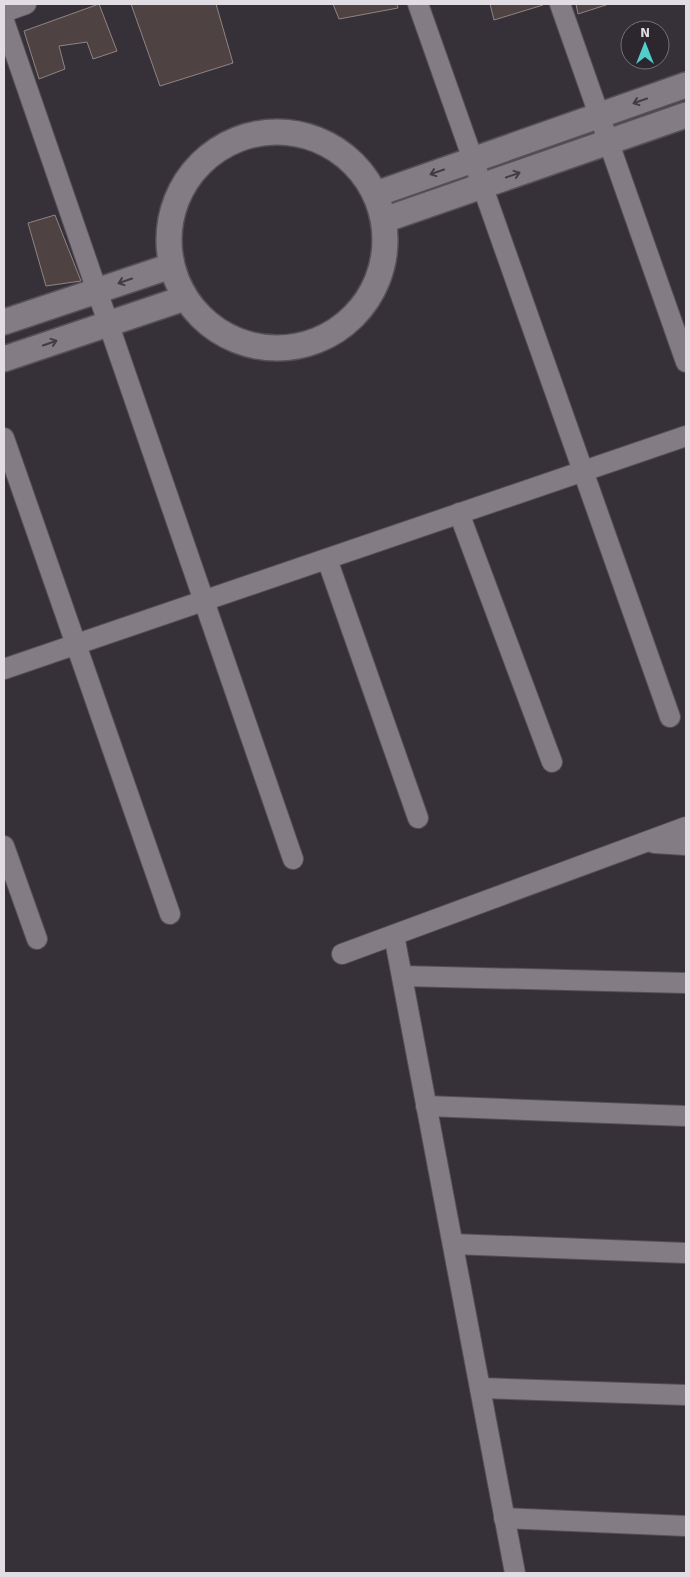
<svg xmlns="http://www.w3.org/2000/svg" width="690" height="1577" font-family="Signika,sans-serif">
	<rect width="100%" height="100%" fill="#363139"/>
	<g fill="#4e4342" stroke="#908482">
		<polygon points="99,4 117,51 93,59 87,42 59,46 65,69 39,79 24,31"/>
		<polygon points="131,4 216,4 233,63 160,86"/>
		<polygon points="333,4 397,4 398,8 339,19"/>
		<polygon points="490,4 543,4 543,5 494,20"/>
		<polygon points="576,4 609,4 578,14"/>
		<polygon points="55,215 81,281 46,286 28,223"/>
	</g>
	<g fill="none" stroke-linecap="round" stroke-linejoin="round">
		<g stroke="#555056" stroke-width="22">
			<g id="minor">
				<polyline points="418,4 670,717"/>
				<polyline points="560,4 686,362"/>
				<polyline points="4,12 26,4"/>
				<polyline points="4,21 293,859"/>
				<polyline points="4,438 170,914"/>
				<polyline points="459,513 552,762"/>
				<polyline points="327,559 418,818"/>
				<polyline points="4,669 686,436"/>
				<polyline points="654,843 686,845"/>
				<polyline points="4,846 37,939"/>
				<polyline points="394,935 515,1573"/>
				<polyline points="342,954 686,827"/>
				<polyline points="402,976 686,983"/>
				<polyline points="426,1106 686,1116"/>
				<polyline points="453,1244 686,1253"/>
				<polyline points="480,1388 686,1395"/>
				<polyline points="504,1518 686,1526"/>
			</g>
		</g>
		<g stroke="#555056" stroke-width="28">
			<g id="tertiary">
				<circle cx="277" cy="240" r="108"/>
				<polyline points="376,194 686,85"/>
				<polyline points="384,220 686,115"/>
				<polyline points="4,322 171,266"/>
				<polyline points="4,359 185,298"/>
			</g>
		</g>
		<use href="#minor" stroke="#837c85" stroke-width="20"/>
		<use href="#tertiary" stroke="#837c85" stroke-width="25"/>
	</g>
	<defs><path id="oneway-shaft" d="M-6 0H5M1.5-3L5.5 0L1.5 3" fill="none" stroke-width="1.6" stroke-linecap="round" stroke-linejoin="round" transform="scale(1.25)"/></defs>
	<g stroke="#423c44">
		<use href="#oneway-shaft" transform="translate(640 101) rotate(161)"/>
		<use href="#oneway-shaft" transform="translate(437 172) rotate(161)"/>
		<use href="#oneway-shaft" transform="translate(513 175) rotate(-19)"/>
		<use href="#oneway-shaft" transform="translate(125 281) rotate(161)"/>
		<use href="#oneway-shaft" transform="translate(50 343) rotate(-19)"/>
	</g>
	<rect width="690" height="1577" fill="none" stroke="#e1dde2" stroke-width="10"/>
	<g transform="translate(645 45)"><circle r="24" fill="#2c272e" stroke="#747076"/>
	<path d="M0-4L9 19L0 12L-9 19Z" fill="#53cdcb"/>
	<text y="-8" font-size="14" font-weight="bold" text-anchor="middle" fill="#e1dde2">N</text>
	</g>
</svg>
